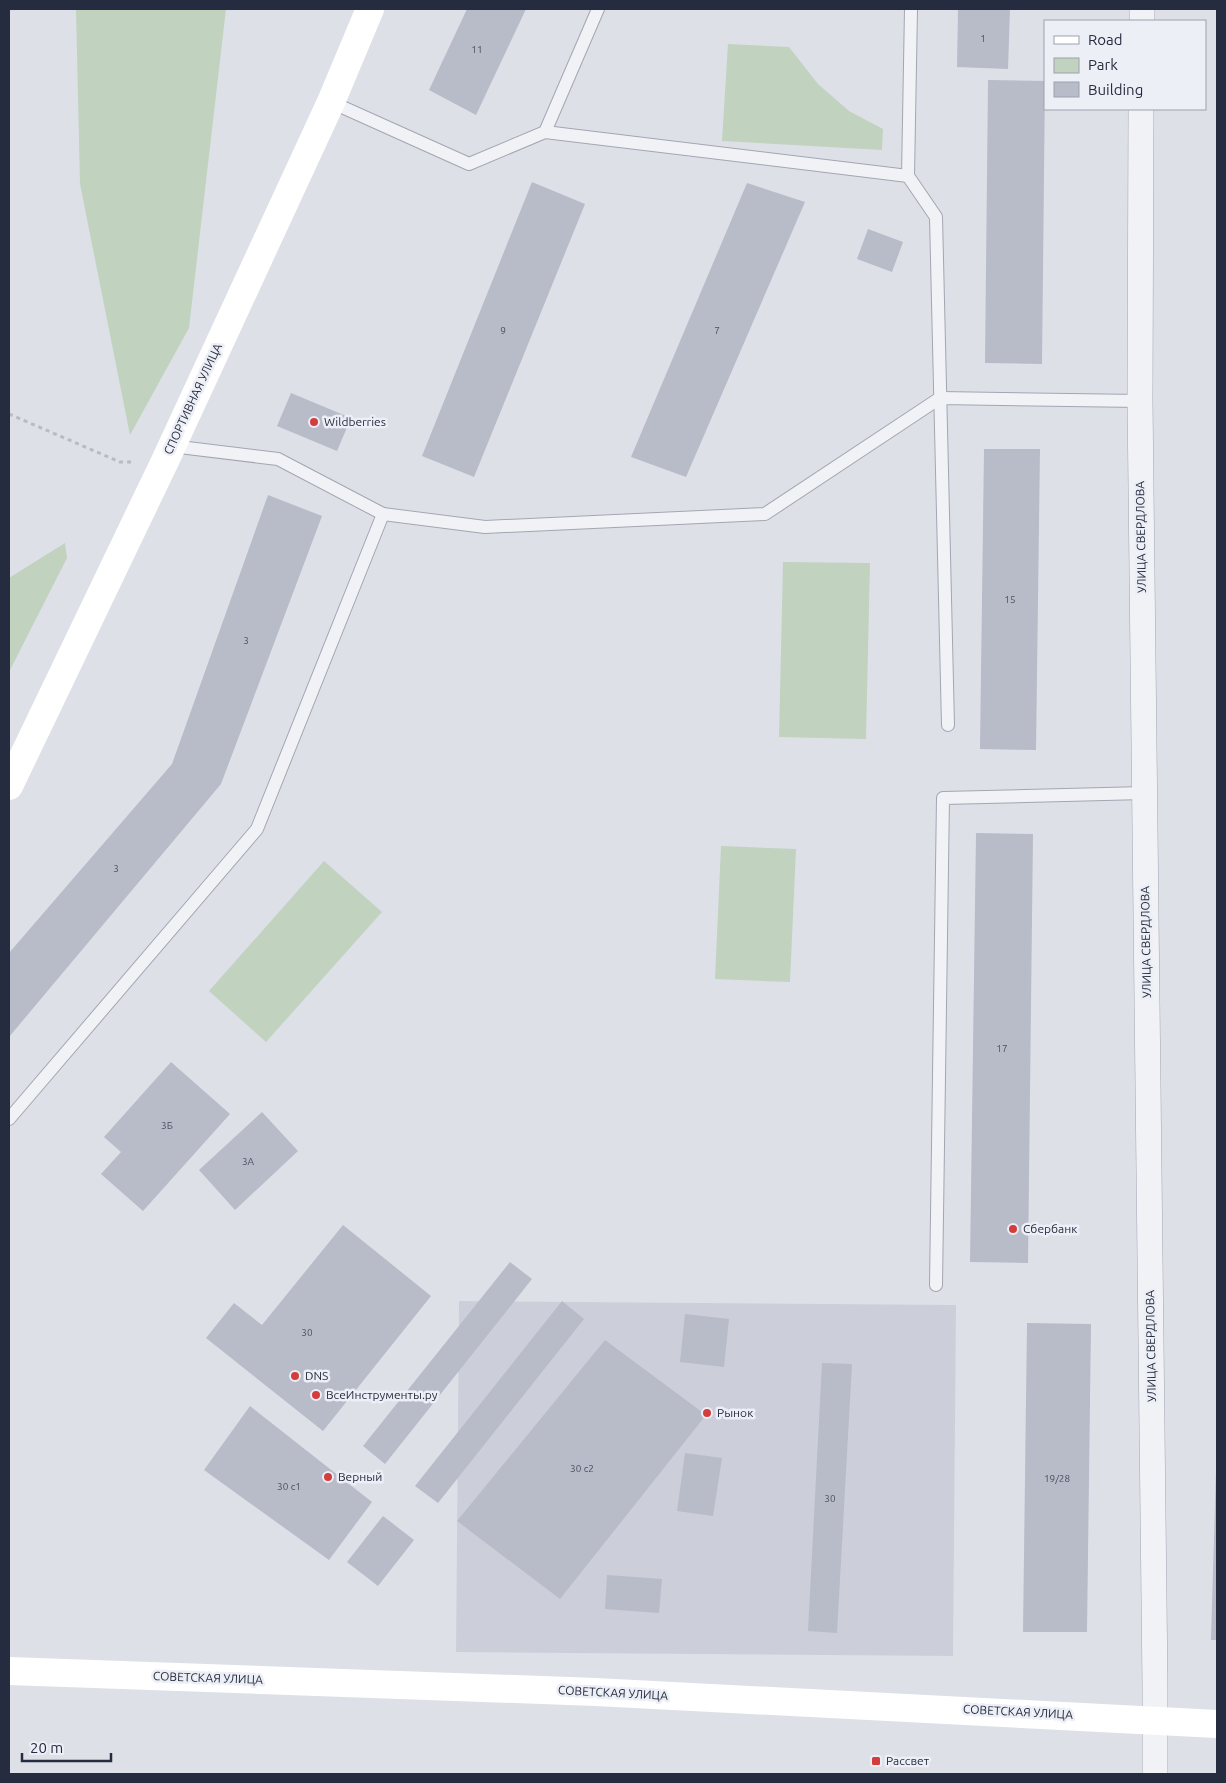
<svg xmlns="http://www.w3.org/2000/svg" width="1226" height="1783" font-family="Ubuntu,sans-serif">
	<rect width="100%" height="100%" fill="#dee0e8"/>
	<polygon fill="#cccfda" points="459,1301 956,1305 953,1656 456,1652"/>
	<g fill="#c1d2bf">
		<polygon points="76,9 226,9 189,328 130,435 80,184"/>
		<polygon points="728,44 789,47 818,84 849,111 883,129 882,150 722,141"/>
		<polygon points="65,543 67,558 9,672 9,578"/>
		<polygon points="783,562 870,563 866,739 779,737"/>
		<polygon points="721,846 796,849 790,982 715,979"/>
		<polygon points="324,861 382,912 266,1042 209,991"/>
	</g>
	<g fill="#b8bbc8">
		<polygon points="467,9 526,9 476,115 429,90"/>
		<polygon points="958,9 1010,9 1008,69 957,67"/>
		<polygon points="988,80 1045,81 1042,364 985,363"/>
		<polygon points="532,182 585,204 474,477 422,456"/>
		<polygon points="747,183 805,202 686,477 631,457"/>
		<polygon points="868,229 903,242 892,272 857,259"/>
		<polygon points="291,393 351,418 337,451 277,426"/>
		<polygon points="984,449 1040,449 1036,750 980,749"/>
		<polygon points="268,495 322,516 221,784 9,1037 9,953 172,764"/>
		<polygon points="976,833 1033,834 1028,1263 970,1262"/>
		<polygon points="171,1062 230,1114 143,1211 101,1174 121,1152 104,1137"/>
		<polygon points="262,1112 298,1151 235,1210 199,1170"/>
		<polygon points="343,1225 431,1296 323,1431 206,1338 234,1303 262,1325"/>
		<polygon points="510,1262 532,1279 385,1464 363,1446"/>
		<polygon points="562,1301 584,1319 438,1503 415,1486"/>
		<polygon points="685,1314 729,1319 724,1367 680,1362"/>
		<polygon points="1027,1323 1091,1324 1087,1632 1023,1632"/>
		<polygon points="605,1340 706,1415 560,1599 457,1521"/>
		<polygon points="822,1363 852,1364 837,1633 808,1631"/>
		<polygon points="250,1406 372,1502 329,1560 204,1470"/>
		<polygon points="685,1453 722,1458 713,1516 677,1511"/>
		<polygon points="1216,1470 1217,1471 1217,1640 1211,1640"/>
		<polygon points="383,1516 414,1540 378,1586 347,1562"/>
		<polygon points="607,1575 662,1579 659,1613 605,1609"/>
	</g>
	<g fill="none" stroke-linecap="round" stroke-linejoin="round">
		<g stroke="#a3a6b2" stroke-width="14">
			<g id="lane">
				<polyline points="911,9 908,176 936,217 948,725"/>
				<polyline points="331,102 469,164 545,132 598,9"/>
				<polyline points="545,132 908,176"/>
				<polyline points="383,514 485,527 765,514 940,398 1140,401"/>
				<polyline points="9,1119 257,829 383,514 278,459 171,446"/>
				<polyline points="936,1285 943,798 1144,793"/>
			</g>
		</g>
		<g stroke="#a3a6b2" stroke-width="26">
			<g id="street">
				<polyline points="1142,21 1142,9"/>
				<polyline points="1141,109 1140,401 1155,1685 1155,1774"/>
			</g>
		</g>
		<polyline stroke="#b8bbc3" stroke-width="3" stroke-dasharray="4 4" stroke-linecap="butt" points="9,414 120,462 134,462"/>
		<use href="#lane" stroke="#f1f2f6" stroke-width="12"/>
		<use href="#street" stroke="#f1f2f6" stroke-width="25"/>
		<g stroke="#fff" stroke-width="28">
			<polyline points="9,786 165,461 331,102 370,9"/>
			<polyline points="9,1671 596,1692 1217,1724"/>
		</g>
	</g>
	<g fill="#d33d3d" stroke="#edeff6" stroke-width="2">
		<circle cx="314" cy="422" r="5"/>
		<circle cx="1013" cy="1229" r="5"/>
		<circle cx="295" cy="1376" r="5"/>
		<circle cx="316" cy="1395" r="5"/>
		<circle cx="707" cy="1413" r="5"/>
		<circle cx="328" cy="1477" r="5"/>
		<rect x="871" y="1756" width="10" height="10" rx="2.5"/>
	</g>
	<g text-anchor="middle" stroke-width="5" stroke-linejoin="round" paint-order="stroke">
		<g font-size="10" fill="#4a5061">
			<text x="983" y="42">1</text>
			<text x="477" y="53">11</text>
			<text x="503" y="334">9</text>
			<text x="717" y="334">7</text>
			<text x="1010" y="603">15</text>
			<text x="246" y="644">3</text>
			<text x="116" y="872">3</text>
			<text x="1002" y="1052">17</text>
			<text x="167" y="1129">3Б</text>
			<text x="248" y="1165">3А</text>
			<text x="307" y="1336">30</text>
			<text x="582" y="1472">30 c2</text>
			<text x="1057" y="1482">19/28</text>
			<text x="289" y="1490">30 с1</text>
			<text x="830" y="1502">30</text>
		</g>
		<g font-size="12" fill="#262c3f" stroke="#edeff6">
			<text transform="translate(193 399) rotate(-65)" y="4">СПОРТИВНАЯ УЛИЦА</text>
			<text transform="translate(1141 537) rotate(-91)" y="4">УЛИЦА СВЕРДЛОВА</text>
			<text transform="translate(1146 942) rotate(-91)" y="4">УЛИЦА СВЕРДЛОВА</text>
			<text transform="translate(1151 1346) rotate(-91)" y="4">УЛИЦА СВЕРДЛОВА</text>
			<text transform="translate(208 1678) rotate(2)" y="4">СОВЕТСКАЯ УЛИЦА</text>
			<text transform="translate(613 1693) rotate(3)" y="4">СОВЕТСКАЯ УЛИЦА</text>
			<text transform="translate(1018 1712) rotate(3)" y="4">СОВЕТСКАЯ УЛИЦА</text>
		</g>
		<g font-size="12" fill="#262c3f" stroke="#edeff6" text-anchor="start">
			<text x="324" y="426">Wildberries</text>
			<text x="1023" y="1233">Сбербанк</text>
			<text x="305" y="1380">DNS</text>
			<text x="326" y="1399">ВсеИнструменты.ру</text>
			<text x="717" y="1417">Рынок</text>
			<text x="338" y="1481">Верный</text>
			<text x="886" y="1765">Рассвет</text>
		</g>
	</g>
	<rect width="1226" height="1783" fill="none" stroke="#262c3f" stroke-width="20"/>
	<rect x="1044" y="20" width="162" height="90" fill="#edeff6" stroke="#9da1ad"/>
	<rect x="1054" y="36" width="25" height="8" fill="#ffffff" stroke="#9da1ad"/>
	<text x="1088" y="45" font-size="15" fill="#262c3f">Road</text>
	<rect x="1054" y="58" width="25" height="15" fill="#c1d2bf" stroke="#9da1ad"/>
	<text x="1088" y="70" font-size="15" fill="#262c3f">Park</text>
	<rect x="1054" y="82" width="25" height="15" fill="#b8bbc8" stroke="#9da1ad"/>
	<text x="1088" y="95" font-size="15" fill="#262c3f">Building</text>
	<path d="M22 1753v8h89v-8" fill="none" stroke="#262c3f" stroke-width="2.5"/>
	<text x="30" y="1753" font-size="15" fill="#262c3f" stroke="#edeff6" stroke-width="4" paint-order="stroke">20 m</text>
</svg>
